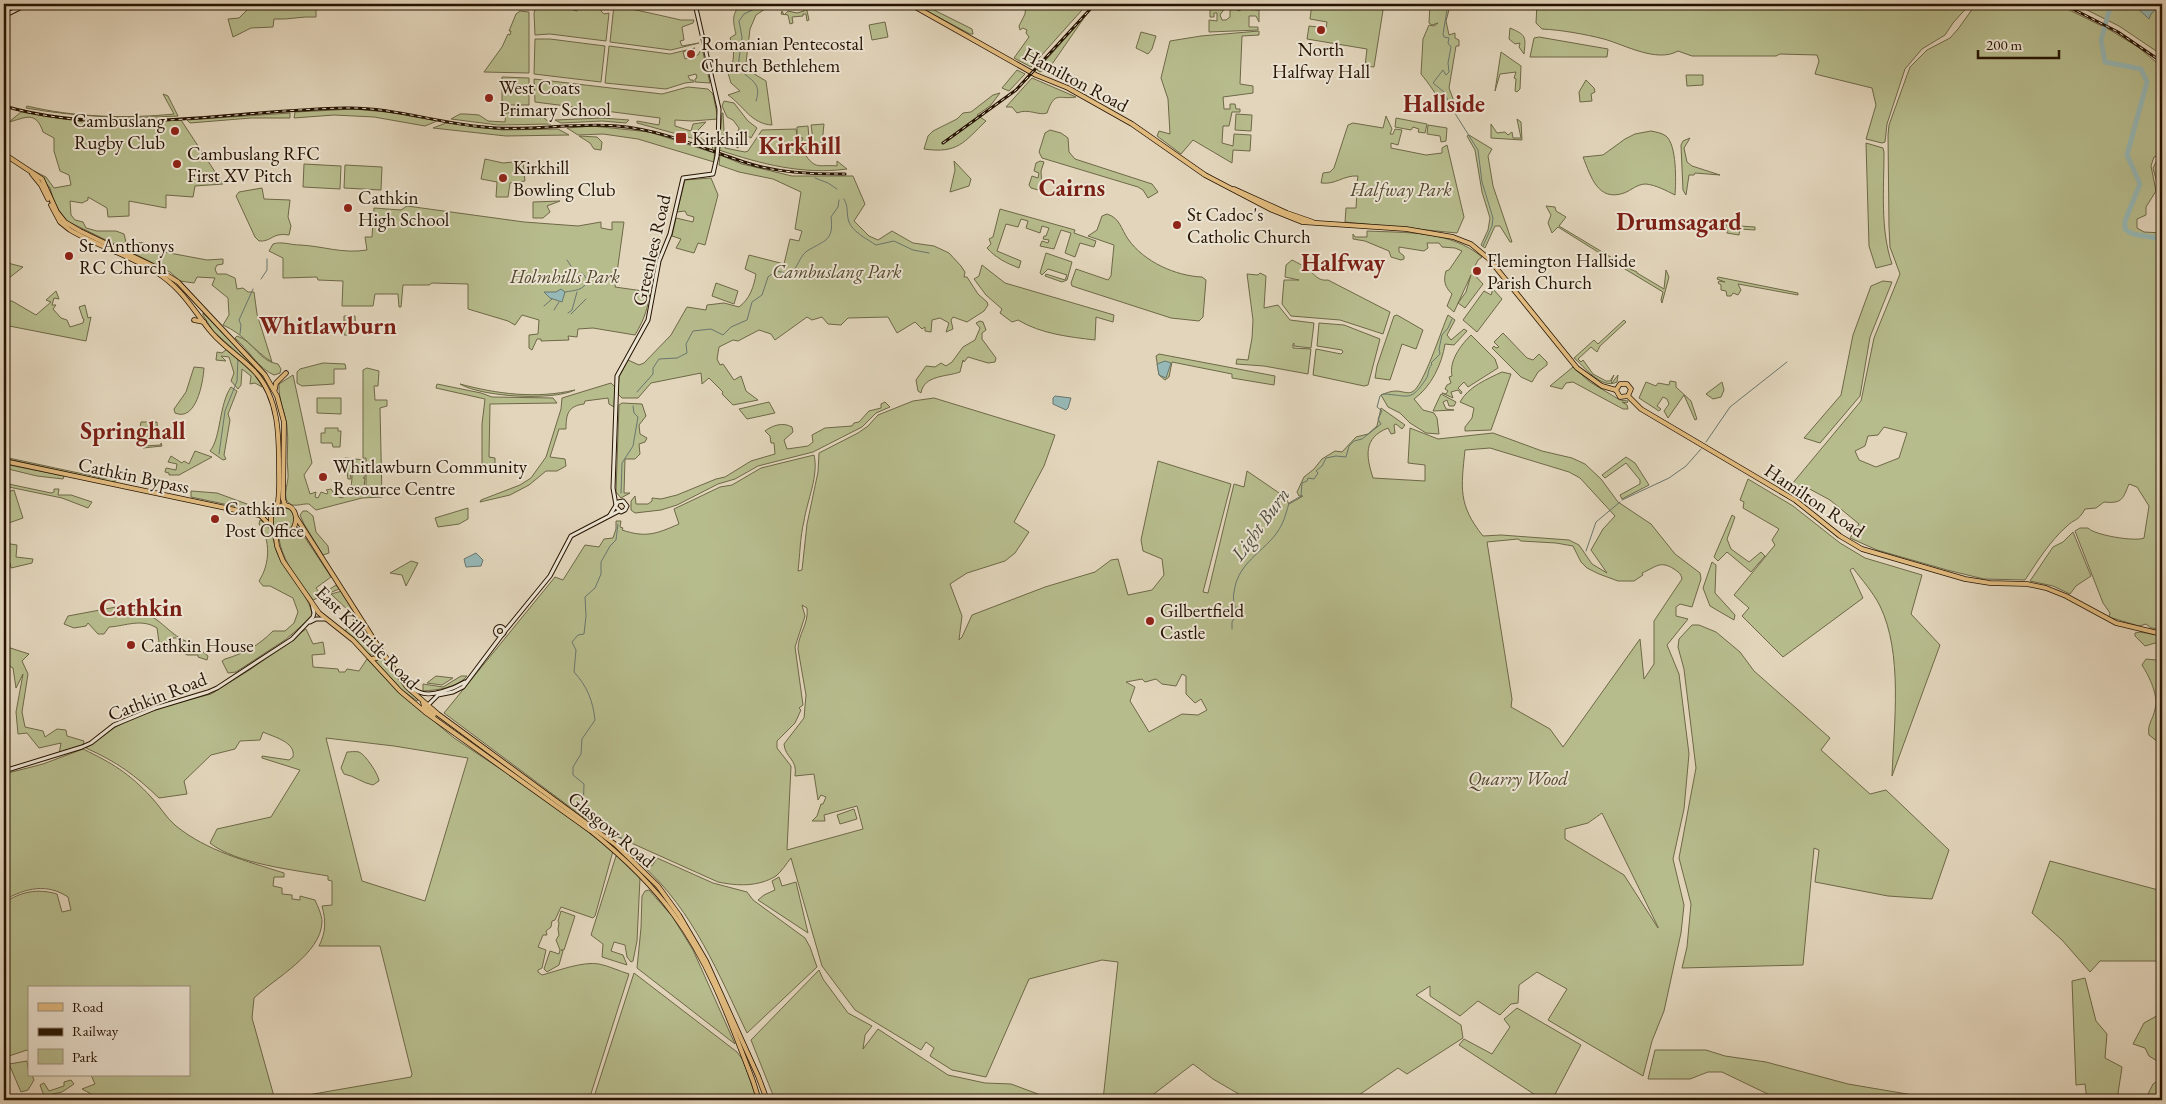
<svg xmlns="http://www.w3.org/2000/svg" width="2166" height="1104" font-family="'EB Garamond',serif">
	<rect width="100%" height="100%" fill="#e2d5bb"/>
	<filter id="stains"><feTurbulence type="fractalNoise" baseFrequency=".004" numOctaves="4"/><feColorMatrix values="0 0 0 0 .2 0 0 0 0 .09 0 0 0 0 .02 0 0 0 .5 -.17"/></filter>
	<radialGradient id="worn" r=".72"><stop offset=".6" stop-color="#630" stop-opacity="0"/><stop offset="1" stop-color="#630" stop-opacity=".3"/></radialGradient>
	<g fill="#b7bc8d" stroke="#6e6847" fill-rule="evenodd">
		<path d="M249 4H316V17C301 16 289 20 274 19L273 27 251 28 233 37 228 19 239 18 249 8Z"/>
		<polygon points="537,4 547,7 549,4 557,4 559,7 562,4 575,4 573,10 577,11 580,4 610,4 610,9 602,8 601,11 604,14 609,13 606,41 550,34 535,35 534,13"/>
		<path d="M742 4H765L768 7 756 15 750 29 746 63 751 72 766 81 772 125C751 124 743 105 728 95L740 91 731 83 728 73C735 62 735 50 730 38L736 34C733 22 731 13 742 4Z"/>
		<polygon points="806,4 816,4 806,6 809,20 807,21 806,14 803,14 803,16 792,17 793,23 790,24 788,15 781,14 782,11 784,15 788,11 797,13 804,11 804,6"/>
		<polygon points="928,4 935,8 934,10 972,29 973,34 970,34 925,10"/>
		<polygon points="1026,4 1077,4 1082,10 1031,67 1014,58 1029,37 1026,33 1027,30 1023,28 1020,30 1019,26 1025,14"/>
		<polygon points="1210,4 1260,4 1260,7 1235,4 1229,7 1227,5 1220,15 1222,20 1226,20 1230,17 1230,11 1232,8 1240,11 1240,9 1259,10 1259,22 1256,16 1249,16 1249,27 1258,27 1258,30 1209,32 1209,20 1217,21 1217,13 1214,13 1214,17 1210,17"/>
		<polygon points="1312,4 1384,4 1374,67 1365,66 1367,49 1307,39 1309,26 1318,27 1317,33 1325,34 1327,22 1310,19"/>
		<path d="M1430 4H1462L1450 6 1446 21 1449 35 1455 33V38L1459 40V46H1456L1449 88 1455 104 1444 108C1437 102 1438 97 1433 90 1429 84 1425 79 1421 74L1423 39 1429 25 1434 26 1438 23 1432 25 1429 23Z"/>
		<path d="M1537 4H1970L1953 23 1945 35 1922 49 1905 69 1887 124 1885 142 1882 143 1866 139 1876 105 1872 88 1815 74 1819 61 1817 55 1780 54 1776 56H1692L1678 51C1657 63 1625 45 1604 39 1584 34 1562 30 1542 29L1536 23Z"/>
		<path d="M1976 4H2057L2110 30 2138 47 2162 67V154L2154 157 2151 166 2156 191 2146 207V215L2137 219V228L2144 232 2162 233V629L2151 628 2146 624 2139 626 2109 617 2110 613 2103 603 2075 531 2080 528H2088C2094 535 2135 542 2144 538L2149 506 2137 487 2129 484C2123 498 2123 504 2104 502L2096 508 2085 509C2078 522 2075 518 2066 527 2050 541 2037 562 2025 580L1984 579 1947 570 1877 550 1850 538 1859 524 1830 500 1806 487 1797 496 1787 490 1861 401 1874 338 1900 274 1890 247 1889 227 1888 135 1889 125 1910 67 1927 50 1950 38 1958 29ZM1884 427 1907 433 1899 458 1876 467 1859 460 1855 451 1865 446 1868 436 1878 435Z"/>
		<polygon points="2075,4 2162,4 2162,55 2119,26"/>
		<polygon points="614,5 681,20 694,20 693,23 682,27 684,40 680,41 682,46 699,43 671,50 610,42"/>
		<polygon points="520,11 529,12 529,73 484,72 502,47 508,34 510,35 511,31 509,31 516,14"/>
		<polygon points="1086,15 1050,67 1040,72 1037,70"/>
		<polygon points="885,22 888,37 872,40 869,25"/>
		<path d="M1510 28C1526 35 1526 36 1524 54L1519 47 1520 43 1515 44 1509 39Z"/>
		<polygon points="1259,31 1259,35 1242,36 1240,84 1253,86 1253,93 1223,97 1224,109 1230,109 1230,104 1235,104 1236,109 1240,109 1240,112 1232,112 1229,126 1223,126 1222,143 1233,146 1234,134 1251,135 1250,151 1233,150 1232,163 1193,140 1181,154 1157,136 1159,131 1170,134 1168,99 1161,78 1170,41 1201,36"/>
		<polygon points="1141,32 1156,36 1152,49 1148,54 1136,48"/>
		<polygon points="1539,37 1608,49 1607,57 1530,57 1534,38"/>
		<polygon points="535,39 550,39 605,46 601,82 534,74"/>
		<polygon points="609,46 670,54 695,48 683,52 685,59 698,55 702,48 710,83 695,82 695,79 697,78 696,74 688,76 690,80 693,80 694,82 685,83 666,89 605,83"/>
		<polygon points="1501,52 1521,66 1520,89 1517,92 1515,91 1516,79 1514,78 1516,72 1500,74 1495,91"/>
		<polygon points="1017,70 1025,74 1009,91 1002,88"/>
		<polygon points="1686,75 1703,75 1703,85 1687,86"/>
		<polygon points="502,77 529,78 529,105 502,105"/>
		<path d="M1032 78 1076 97C1059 100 1055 90 1047 113 1038 116 1029 108 1017 113L1012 107H1006Z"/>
		<polygon points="534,79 662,94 688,87 708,89 713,94 718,119 692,121 675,120 675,126 691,131 693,124 706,122 698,130 699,136 706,142 637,123 637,121 659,125 660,118 535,102"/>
		<polygon points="1586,80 1594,88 1595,92 1591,94 1592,101 1580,102 1579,92"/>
		<path d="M1000 93 990 106 977 115 986 121C964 142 958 154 924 149L928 136 933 131 957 119 963 113 971 112 993 95Z"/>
		<path d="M163 94 168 96 178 116C127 119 77 117 26 108L27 106C73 117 126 119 174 114Z"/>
		<polygon points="724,101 734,103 748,121 757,128 751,138 746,135 737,142 739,147 737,148 736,139 739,128 733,120 727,117 722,106"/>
		<polygon points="354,109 397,113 437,121 425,126 374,117 334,115 294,118 295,112"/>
		<polygon points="535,110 551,124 498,125 451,119 460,114 466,114 479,115 488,121 505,122 506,113"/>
		<path d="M21 112 102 125H109V123L181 120 223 184 195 186 193 197 166 195V208L129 201V216L108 217 107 208 88 197V200L82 203 70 201 71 215 75 220 83 222 86 228 97 231H116L124 234 126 242 147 243 148 249 207 260 223 259V264L217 265 215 269 217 274H226L235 278 237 289 243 288 248 292H254L257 314 272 362C254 351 244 334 223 325L229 315 228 298 212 285 215 278 197 277 194 283 180 281 170 272 149 261 67 221 55 205 50 188 42 178 34 171 46 177 54 188 71 185 69 175 60 171 54 151V138L43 132C36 110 25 118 9 122Z"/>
		<polygon points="290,113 290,118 251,118 190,123 187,120"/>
		<path d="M722 113H723L725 148 745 152 748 151 762 130 796 129 797 135V127L808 126 809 139H813L811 125 824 124 822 143H817V149L803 150 801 142 803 138H797C798 145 801 148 804 153 816 171 819 164 837 166V161L847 169C803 175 761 164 719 150Z"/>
		<polygon points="1236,114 1252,115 1251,131 1235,130"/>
		<path d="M1386 116 1392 129 1390 134H1393L1395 129 1402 130 1398 145 1391 143V148L1426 155 1442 153V148L1447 145 1464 217 1457 233 1345 222 1346 208H1356L1357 192H1363L1362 184 1357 183 1358 176C1343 175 1336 185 1321 183L1323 173 1330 172 1334 168 1348 125 1353 123 1383 128Z"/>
		<polygon points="602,118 629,120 626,123 602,121 561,123 555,120"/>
		<polygon points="1396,118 1427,124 1425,133 1418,132 1419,129 1413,127 1411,130 1395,127"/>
		<polygon points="1517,119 1521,122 1522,140 1491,138 1491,124 1497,133 1505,132 1508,135 1512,132 1513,138 1521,138"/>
		<polygon points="446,123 502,130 558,129 569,135 506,136 433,128"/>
		<polygon points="1428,125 1447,128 1446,141 1441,142 1440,136 1427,134"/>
		<polygon points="592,126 650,132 711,152 715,140 714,162 638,139 603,134 578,135 567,128"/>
		<polygon points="1050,130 1061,133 1068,138 1069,152 1075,159 1152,184 1158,192 1148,198 1143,190 1138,187 1042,158 1039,152 1045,133"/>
		<path d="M1651 131C1656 132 1662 133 1666 136 1677 145 1676 182 1675 195 1667 191 1656 185 1646 184 1637 184 1632 190 1624 193 1598 202 1591 177 1583 157L1603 155 1625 139 1635 134Z"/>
		<polygon points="1469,135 1492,149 1488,156 1493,186 1512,242 1510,242 1500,226 1495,226 1485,248 1481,245 1488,230 1490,218 1482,192 1475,150 1467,136"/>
		<polygon points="579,136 597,137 602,142 601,150 594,149 590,143"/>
		<polygon points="1690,138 1684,148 1687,162 1692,166 1720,175 1695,173 1694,175 1689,175 1686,195 1683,190 1681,145 1683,141"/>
		<path d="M1866 143 1883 148 1884 152C1884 189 1880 229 1892 264L1876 268 1869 246Z"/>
		<path d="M720 155 742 164 792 176H853L865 204 854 221 869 236 878 240 892 231 913 243 934 246 949 253 961 266 965 272 964 277H967L978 294 987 302 988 305 984 311 967 322 953 317 951 320 953 329 946 332 949 323 940 318 932 320 931 332 925 331V327L922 329 915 322 897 333 888 317 848 318 841 325 828 324 822 317 812 320 807 317 775 340 771 334 759 330 738 341 733 340 719 347 717 359 720 365 723 364 734 380 741 376 746 391 758 400 733 405 722 394 723 392 709 378 702 384 701 373 651 383 638 398H622L618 394 619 377 628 360 639 365 644 363 671 335 687 307 706 310 707 305 724 303 739 307C750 299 754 286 756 274L745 269 749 255 784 264 790 239 799 241 802 231 795 229 801 192 773 179 739 172 719 165Z"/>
		<polygon points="2162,157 2162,202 2153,168 2157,160"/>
		<polygon points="485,159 503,163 523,161 525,181 510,183 508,197 496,197 497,182 481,179"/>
		<polygon points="954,161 971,179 969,186 950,192 955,170"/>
		<polygon points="1040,161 1044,162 1041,171 1042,191 1031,188 1029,185 1032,176 1038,178 1039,173 1034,171 1036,163"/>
		<polygon points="304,164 341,166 340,189 303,187"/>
		<polygon points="345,165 382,167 381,190 344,188"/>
		<polygon points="711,178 718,195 705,245 698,243 694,253 676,248 681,239 672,236 676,218 693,222 694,217 687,215 685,211 677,212 685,180"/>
		<path d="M262 188 264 199 290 200 288 217 291 226 289 235C272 232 272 242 259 241L255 237 236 196 239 192Z"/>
		<polygon points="560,201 547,206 550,212 543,218 533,218 533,202"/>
		<path d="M407 206 524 222 578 226 601 222V228L612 230V222H624L615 287 650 292C648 308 644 320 635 335L593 328 578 329 577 337 568 336 569 340 541 341V339H537L532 350 529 348V335L538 334 539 320 522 315 515 325 508 321 468 309V284L432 283 429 285H403L401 307H399L398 294H375L373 306H342L343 281 318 280 317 277 283 278V258L269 251 273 244C282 241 290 245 300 245 323 246 342 254 367 250L365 237H372L374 208 401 210Z"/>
		<polygon points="1546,206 1555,207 1556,211 1566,217 1559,226 1614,259 1614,262 1558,227 1552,233 1548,223 1551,215"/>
		<path d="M1000 209 1075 230 1074 233 1096 241 1094 247 1080 243 1075 257 1065 253 1071 233 1061 230 1054 249 1040 246 1042 241 1048 243 1049 240 1043 239 1044 236H1046L1049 228 1042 226 1040 233 1026 228 1028 221 1021 219 1018 227 1006 224 997 251 1021 261 1019 268C1006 263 996 258 987 248L991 244 989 239 993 237Z"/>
		<path d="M1107 214C1120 218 1121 229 1128 239 1144 262 1176 276 1202 277L1206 280 1203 317 1199 321 1171 318 1072 286 1071 283 1076 269 1108 280 1111 276 1114 245 1088 236 1097 230 1102 216Z"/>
		<polygon points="1723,222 1725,225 1755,227 1755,230 1740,229 1739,235 1727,233 1727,228 1718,227 1717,225"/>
		<path d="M1367 231C1406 233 1450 230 1482 257L1478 260 1472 272 1483 284 1465 308 1458 303 1466 292 1471 275 1454 312 1447 306 1452 294C1445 287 1443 281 1446 271L1449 270 1462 251 1455 248 1442 247 1439 243H1427L1428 248 1424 251 1399 247V252L1404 256V259L1401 260 1391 257 1389 251 1365 241 1353 239V234L1355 237H1367Z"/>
		<polygon points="1046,253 1072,262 1067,280 1062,282 1045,276 1046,274 1065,280 1067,275 1048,269 1042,275 1040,273"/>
		<path d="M1292 260C1298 263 1306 267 1310 271 1317 277 1319 281 1328 280L1390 312 1383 334 1340 320 1291 316 1282 304 1284 280H1299L1285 277 1286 265Z"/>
		<polygon points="1615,260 1628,268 1630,265 1630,269 1637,272 1637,273 1664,289 1666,270 1669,277 1662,303 1661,300 1663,292 1615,263"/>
		<polygon points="4,262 23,267 4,282"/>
		<path d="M982 265 1005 283 1114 315 1113 322 1096 317 1095 340C1070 337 1041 334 1018 320L1012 322 1000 313 1002 309 986 295 974 279 979 276Z"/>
		<polygon points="1260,273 1266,276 1264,308 1278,305 1290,320 1314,323 1311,348 1294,346 1294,343 1293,344 1293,348 1311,349 1308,374 1264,366 1236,364 1237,359 1248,360 1252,338 1253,320 1247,274 1258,275"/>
		<polygon points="1718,277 1798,293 1798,295 1738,284 1741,290 1738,295 1733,293 1731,296 1727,296 1726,291 1721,290 1721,285 1718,283 1719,281 1725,282 1717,279"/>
		<polygon points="1883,281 1892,282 1870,337 1860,396 1820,443 1804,438 1841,395 1853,335 1871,286"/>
		<polygon points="716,283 738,291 734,304 712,296"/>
		<polygon points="1493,289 1502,299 1477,332 1463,320 1484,291 1491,295"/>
		<polygon points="56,291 59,299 54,298 52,305 56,305 53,309 61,318 67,320 70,327 83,323 84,319 83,319 79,307 85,305 88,318 91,317 86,341 4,325 5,302 12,301 36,315 51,302 46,300"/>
		<polygon points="203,313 264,375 266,381 248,362 213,331 203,315"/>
		<polygon points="1397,315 1423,330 1416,349 1402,344 1390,380 1375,378 1377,366 1394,316"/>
		<path d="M1448 315 1455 320 1447 335 1451 340 1464 329 1467 331 1454 345 1445 344C1442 364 1431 387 1414 399L1423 410 1434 413 1437 418 1439 434 1426 433 1410 423 1400 413 1388 407 1381 395C1386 393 1391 391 1396 391 1401 391 1408 394 1412 392 1423 388 1442 328 1448 315Z"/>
		<polygon points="344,316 355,316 356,335 344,335"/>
		<path d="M1624 320 1626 322 1600 346 1597 352 1591 347 1578 359 1581 362 1583 360 1593 374 1606 381H1610L1614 375 1611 382 1612 383 1618 375 1617 382C1601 390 1584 366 1574 358L1594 340 1598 344Z"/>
		<path d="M980 321 983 322 986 330 982 333V339L996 358 995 362 988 363 968 357 964 362 963 360 960 372C946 377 924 375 921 393L918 391 916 380 926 366 935 367 941 363 946 366 952 362 963 347 975 340 980 328 976 323Z"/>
		<polygon points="1319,323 1344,325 1380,339 1368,385 1364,386 1313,375 1316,349 1341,354 1343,352 1342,350 1317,346"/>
		<polygon points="1503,333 1527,358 1533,360 1539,354 1547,362 1547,365 1538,372 1532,382 1521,377 1492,348 1494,346 1496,348 1499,347 1494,342"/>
		<path d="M1471 335 1495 359 1498 368 1468 387 1464 382 1458 388 1462 392 1461 394 1458 390 1451 392 1453 398 1442 393 1446 394 1448 391 1445 389 1447 385 1451 383 1449 377 1452 376C1449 361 1460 346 1471 335Z"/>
		<path d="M237 336C253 341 260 362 278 364L281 369 280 373 274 375C259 369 248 349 235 338Z"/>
		<polygon points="227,349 255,373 262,387 255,383 250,384 251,376 242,369 241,385 238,389 231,381 234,373 229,357 221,356 226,361 216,360 217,352 222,353"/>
		<polygon points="1159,354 1275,376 1274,385 1232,378 1232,374 1172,362 1169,377 1165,380 1159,375 1156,356"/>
		<polygon points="323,363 345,364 346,369 334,369 334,384 302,386 297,383 297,372 300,369"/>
		<path d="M194 367 204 368C203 383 196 422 175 413L174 409 186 392Z"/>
		<polygon points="1573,367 1590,382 1620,400 1628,401 1627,403 1622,402 1627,405 1628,409 1623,409 1573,382 1566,383 1562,389 1550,386"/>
		<path d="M367 368 379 371 378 386H374L375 400H387V406L380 408 382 497 362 498 316 510 309 504C302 503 292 509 287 501 283 493 289 482 288 473 286 458 289 442 287 426 285 412 278 398 279 384L293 375 312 463 304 475 310 494 316 492 315 497 318 498 321 492 327 494 328 492 326 490 331 489 336 496 342 498C352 492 352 483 352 472L361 474V471H350L351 479H348L345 458 365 460V477L363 478H365L364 487H366V458H363V370Z"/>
		<path d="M1502 372 1511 374 1491 430 1465 431V427L1472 418 1474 408 1460 402C1468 387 1487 379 1502 372Z"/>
		<polygon points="1670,381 1676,382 1676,387 1691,401 1697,419 1695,420 1684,395 1668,418 1664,411 1669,404 1667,399 1663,397 1657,406 1661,409 1659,411 1639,398 1646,382 1656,386 1658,383 1669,385"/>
		<polygon points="1722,382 1724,390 1721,397 1713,399 1706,394"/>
		<path d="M611 383 615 387 614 407 609 404 608 398 585 401 584 404C568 406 566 414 566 429H559L550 457 565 459 566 466 557 471H546L529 485 510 495 480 502 481 500 520 485 531 478 546 457 561 409 562 398Z"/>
		<polygon points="437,384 481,393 492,397 553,398 557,403 490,404 489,457 495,458 495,465 490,467 482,467 482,424 485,399 436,388"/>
		<path d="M460 384C497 394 536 399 575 390 552 401 482 397 460 384Z"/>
		<path d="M231 387 237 391 228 414 230 420 224 455 226 459 223 460 210 451C221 438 219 404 231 387Z"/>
		<polygon points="1441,394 1456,402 1454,406 1449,406 1447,400 1443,402 1446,409 1454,410 1433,411"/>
		<polygon points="317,398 341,398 341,414 317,413"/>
		<path d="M934 398 1055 435 1044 466 1014 522 1029 532 1015 553 1005 561 967 573 950 584 962 616 959 640 962 637 972 615 1045 587 1095 572 1111 560 1118 559 1128 595 1152 590 1164 575 1162 559 1143 551 1141 540 1158 461 1231 484 1203 592 1208 593 1234 484 1244 487 1247 471 1285 497 1289 504 1303 496H1299L1297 492 1304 477 1314 469 1322 459 1335 451 1342 452 1356 437 1368 434 1377 426 1381 408 1405 425 1402 429 1396 424 1394 425 1395 433 1391 434 1388 428C1363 438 1366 456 1373 478L1425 481V465L1408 463 1410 428 1438 439 1493 433 1542 451 1572 458 1585 464 1601 479 1618 502 1651 524 1675 554 1700 573 1701 579 1692 607 1680 604 1676 607V616L1688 619 1667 645 1679 674 1689 754 1684 809 1673 859 1684 905 1681 933 1664 1011 1652 1041 1643 1076 1548 1020 1567 989 1537 972 1519 985 1518 1003 1511 1004 1500 1015 1478 1001 1460 1016 1430 996V986L1416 995 1461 1025 1463 1038 1407 1074 1398 1068 1356 1097 1355 1100H1249L1213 1079 1193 1064 1146 1100H1103L1118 962 1102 960 1029 979 986 1077 952 1070 930 1056 934 1048 926 1042 921 1050 855 1010 822 966 791 858C786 864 782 871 776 876 758 887 737 886 718 882L598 828 444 713 555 577 563 580 585 545 599 547 604 539 613 538 616 529V521H621L620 527 623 528 622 530C646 538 656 534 679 524L674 509 720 487 732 485 761 468 814 455C819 475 807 501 804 521 800 537 800 555 798 571L802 570 807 524 818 472 819 453 858 433 868 426 878 415 913 401ZM1490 448 1569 472 1580 478 1615 516 1603 529 1591 550 1607 573 1592 564 1579 545 1569 540 1501 535 1483 536C1458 505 1461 488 1465 450ZM1518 539 1521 541 1556 543 1573 546 1581 562 1587 568 1599 574 1618 581H1634L1643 575 1642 573C1656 567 1660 560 1674 569 1678 572 1681 573 1682 579L1654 621V664L1644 679 1640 639 1563 747 1550 729 1511 707 1512 699 1487 542ZM802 605 807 608C809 624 798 634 798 649L806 695 804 718 784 744C785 758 798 759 795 776L814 774 818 800 821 795 826 797 823 804H821L817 816 812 821H825L824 815 857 806 863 829 787 850 791 766 777 748V741L795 723 801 710 799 708 803 705 795 647 805 616ZM1182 674 1186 676V694L1195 703 1201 699 1207 710 1198 715 1182 714 1149 732 1130 701 1135 687 1126 682 1142 679 1145 682 1156 679 1162 684 1176 686ZM1602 813 1658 927V928L1624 875 1565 839V829L1588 823Z"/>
		<polygon points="769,402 775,413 747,419 739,409"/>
		<path d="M885 402 890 407 876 413 862 427 813 452 758 466 735 479 718 484 677 505 661 510 635 513 631 510V501L635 496 636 504H648L652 501V498L661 499 677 495 716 479 725 477 751 461 775 454 774 443H771L770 436 765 431C773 425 783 422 792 427L793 432 784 440 787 449 808 446 813 442 812 435 825 428 852 426 854 423 859 422 869 411 881 408V404Z"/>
		<polygon points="622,403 642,404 646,416 639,425 640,434 647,438 645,442 639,444 640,454 635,459 625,459 624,493 630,493 621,498 616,492 619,405"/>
		<polygon points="141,422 157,422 158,438 143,439 143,446 161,445 161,443 162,446 143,448 139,434"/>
		<polygon points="325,428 338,428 338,431 341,431 340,447 333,447 332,443 321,443 321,433 325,433"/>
		<polygon points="195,451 212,457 179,475 169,475 169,473 165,472 166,468 176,470 177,464 168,462 171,456 182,463 184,461 189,464"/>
		<polygon points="4,457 102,478 116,478 116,481 111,482 4,458"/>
		<polygon points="1626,457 1635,463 1649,485 1622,499 1620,495 1640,484 1640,480 1626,463 1605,478 1602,475"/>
		<polygon points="4,464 64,476 63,479 37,476 4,468"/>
		<path d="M1748 479 1793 506 1840 543 1865 558 1922 575 1911 614 1940 645 1892 776C1894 724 1903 653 1880 606 1873 592 1862 580 1853 568L1850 570 1863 598 1783 657 1742 616 1749 608 1734 595 1775 545 1772 540 1779 529 1743 508 1744 502 1740 500Z"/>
		<polygon points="4,483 51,493 54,492 54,489 59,489 58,495 71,495 92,502 88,508 62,498 4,486"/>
		<polygon points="14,490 23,518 6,524 4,493"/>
		<polygon points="191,491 217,493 255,507 257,511 191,497"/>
		<polygon points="468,508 468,519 459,524 438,527 435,518"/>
		<circle cx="284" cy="520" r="12"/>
		<polygon points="307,511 313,516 316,532 328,546 329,553 323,555 304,524 300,515 303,511"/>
		<polygon points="1732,515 1735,517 1727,539 1731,549 1749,562 1761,552 1765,556 1751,572 1727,552 1718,561 1714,557"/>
		<path d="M260 520C275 526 272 545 279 557 286 570 314 603 312 617L285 640 236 672 228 673 222 661 225 659C245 653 258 646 273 631H285L294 623 298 612 293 598 270 586H263L259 581C270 564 271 540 259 524Z"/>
		<path d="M298 527 331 577 316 588 321 595 336 585 339 589 313 600C299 581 282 561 279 538L290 535Z"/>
		<polygon points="2073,532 2091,576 2076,586 2070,594 2053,586 2030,581 2053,547 2063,542"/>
		<polygon points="4,543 17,545 16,557 33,559 32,563 11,568 10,563 7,564 4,560"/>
		<polygon points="411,561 418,563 406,586 402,575 390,573"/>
		<polygon points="1712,562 1716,565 1715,593 1735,615 1734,620 1710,606 1703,588"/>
		<polygon points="342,591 378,649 378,654 375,656 369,654 345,631 355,617 331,594"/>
		<path d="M116 607C130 607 142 610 154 618 164 624 179 642 191 642L208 656 207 660 198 657V655H187L183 652V647L176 638H172V647L160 649 157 628C141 618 126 626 109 627L104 634H98L88 623 86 626 74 628 64 624 68 616Z"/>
		<polygon points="1692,625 1699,625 1716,632 1740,652 1754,671 1830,738 1821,750 1870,794 1886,790 1949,850 1932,899 1888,896 1815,882 1819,850 1814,848 1803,965 1682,968 1687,947 1691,904 1679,858 1696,768 1684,669 1678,647 1679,639"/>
		<path d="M306 629 313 644 323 642 325 654 312 655 313 667 338 669 339 672H345L347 669 359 671 367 659 398 691 454 738 538 794 613 851 595 916 593 918 561 907 555 920 552 921 551 927 546 931 547 935H543L538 947 546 950 542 968 538 970V972L542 975C557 971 583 961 599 964 609 966 619 971 629 974L589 1100H279L411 1077 412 1074 380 946H319C326 932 326 921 322 906L332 905V881L328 880V876C295 870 236 864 210 843L217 829 271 817 300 770 262 758V756L289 760 293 757C296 742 274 737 263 732L260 740 240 741 235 749 211 755 184 781 187 794 159 798C135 775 117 762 86 748L114 728 131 719 169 705 211 694 251 669ZM326 738 394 746 468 758 425 901 362 881Z"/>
		<polygon points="2140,632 2162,636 2162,641 2145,646 2135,636 2135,633"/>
		<polygon points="4,646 29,654 22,661 28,674 22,712 25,727 43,731 45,737 57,729 66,730 67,736 84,741 83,746 59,754 61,743 39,748 27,733 18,734 16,712 23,674 16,688 13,668 4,663"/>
		<polygon points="382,654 400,680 418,699 417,701 401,689 374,660 379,659"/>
		<path d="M2146 659 2156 660 2162 665V745L2149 735C2147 724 2153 720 2155 709 2159 696 2149 676 2142 665Z"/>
		<polygon points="436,676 453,678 442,685 427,683"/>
		<path d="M461 676H467C458 688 437 690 423 691V684L443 687Z"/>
		<path d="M83 749C112 763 129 773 151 797 160 806 166 818 176 826 207 851 246 861 284 873V877H274L273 886 282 888V894L292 895V899L300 900V896L315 900C318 907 322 915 322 922 321 954 275 978 254 998L252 1018 275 1100H102L82 1089 95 1084 91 1075H189V988H29V1052L27 1050 6 1057 4 1052V903C20 892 37 888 57 894L62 912 71 910 68 897C47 883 26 888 4 900V774L43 764Z"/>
		<path d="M347 752C350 752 355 751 359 752 365 754 379 775 379 781L373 785C362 783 355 776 344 774L341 768Z"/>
		<polygon points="854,809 857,819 840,824 837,815"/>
		<polygon points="616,856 619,857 640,878 637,941 633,961 631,962 627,957 625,945 614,942 611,951 623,955 627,965 602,957 603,944 591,935"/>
		<path d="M657 858 713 883 747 892 753 900 805 938 810 947 817 967 747 1033C719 975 693 910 643 866L646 863 652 866Z"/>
		<polygon points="2050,861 2162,891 2162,961 2100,961 2090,972 2062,940 2032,913"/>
		<polygon points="779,877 782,886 796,882 808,933 758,900 764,895 775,890 772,881"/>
		<polygon points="649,890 672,916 693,950 735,1044 637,968 641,928 642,896 645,891"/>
		<polygon points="561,911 575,916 564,950 561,950 563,951 559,965 547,972 544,969 550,951 559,954 560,950 556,940 559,935 558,929 559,923 558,921"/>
		<polygon points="819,970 823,979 848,1013 872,1026 865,1035 863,1049 878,1029 948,1075 985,1083 1011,1084 1054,1100 775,1100 751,1040"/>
		<polygon points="634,973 737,1052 743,1060 757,1100 593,1100"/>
		<polygon points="2085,978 2096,1021 2107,1034 2105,1058 2122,1067 2117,1100 2087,1100 2085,1084 2076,1085 2072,981"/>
		<polygon points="1517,1008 1581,1045 1552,1100 1543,1100 1459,1045 1464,1039 1492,1054 1510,1027 1504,1019"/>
		<polygon points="2162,1013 2162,1064 2149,1056 2145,1048 2133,1044 2144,1023"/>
		<polygon points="1655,1050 1706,1050 1725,1056 1766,1062 1848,1084 1913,1095 1991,1100 1822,1100 1809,1095 1776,1098 1722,1072 1708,1072 1690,1079 1648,1079"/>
		<polygon points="27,1061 29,1075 32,1075 34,1080 28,1090 21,1092 9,1064"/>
		<polygon points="2162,1078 2162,1100 2145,1100 2153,1084"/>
		<polygon points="71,1080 74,1084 62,1092 44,1096 40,1085 44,1083 49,1091 64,1086 64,1082"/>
	</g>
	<g fill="#96b8b6" stroke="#69766e">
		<polygon points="2133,4 2161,4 2151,14 2149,19"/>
		<polygon points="561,289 565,292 562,302 550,298 544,292 556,292"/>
		<polygon points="1165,361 1171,363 1166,378 1159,375 1157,364"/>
		<polygon points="1055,396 1071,398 1068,408 1066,410 1053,404 1053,398"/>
		<polygon points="476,553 483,560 481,566 466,567 464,559"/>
	</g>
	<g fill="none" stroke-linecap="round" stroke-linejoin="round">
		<g stroke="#69766e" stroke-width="1">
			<polyline points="1448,4 1443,34 1444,37 1449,38 1448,43 1451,47 1448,63 1449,72 1446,75 1443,70 1433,83 1444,92 1451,107 1478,150 1482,182 1493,218 1492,226 1483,246"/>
			<path d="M756 101C763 80 747 80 738 67L742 37 739 21 744 14 761 6"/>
			<polyline points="815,178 828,183 837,189"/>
			<path d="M844 199C849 207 846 214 849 222 853 232 867 239 876 245L894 241 913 250 929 253"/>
			<polyline points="567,260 571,266"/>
			<polyline points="261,279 267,270 267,259"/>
			<path d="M565 292C576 290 583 291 588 280L582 273"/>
			<polyline points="544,306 552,299"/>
			<polyline points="554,310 559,302"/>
			<polyline points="568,313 572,310 577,292"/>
			<polyline points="571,314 586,299"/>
			<polyline points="240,334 241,325 239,320 253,289"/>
			<path d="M637 392 653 374V368L659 359 677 358 687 353 686 344 693 331 711 329 723 335 731 327 747 320 752 302 762 295 768 277 776 271 791 274C797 268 800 256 807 251 825 240 834 241 831 217L838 207 839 200"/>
			<polyline points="1706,442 1730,407 1787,362"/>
			<polyline points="219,454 225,411 237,381 238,358"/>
			<polyline points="621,493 622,463 633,446 638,417 634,413 633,406"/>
			<polyline points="1622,500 1669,478 1686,466 1701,449"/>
			<path d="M618 524 616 540 610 546 601 562V574L595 588 585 597 586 616 584 634 578 635 572 642 576 650 574 672C587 686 593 701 595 720L582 739 581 754 573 767V775L584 784 583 812 609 833 624 839"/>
			<polyline points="1586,551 1596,522 1620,502"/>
			<path d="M1232 629V622L1236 615C1236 606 1232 601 1234 592 1238 559 1270 550 1282 524 1285 518 1287 510 1289 503L1301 496 1302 483 1307 481 1308 478 1314 479 1318 473 1316 471 1322 466 1326 458 1336 456 1346 457 1349 446 1354 441 1362 439 1381 424 1378 419 1382 411 1377 407 1380 396 1383 394C1409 395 1410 403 1426 379 1429 375 1427 371 1432 364L1431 363 1440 354 1439 349 1442 335 1448 328 1452 319"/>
		</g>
		<g stroke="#96b8b6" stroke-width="5">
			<path d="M2111 4 2101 40 2105 62 2141 69 2147 82 2127 155 2140 184 2125 221V229C2135 239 2151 233 2162 241"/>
			<polyline points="2162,592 2160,598 2162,618"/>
		</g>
		<g stroke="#261301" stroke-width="5">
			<g id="secondary">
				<polyline points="695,4 719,109 718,146"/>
				<polyline points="4,16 28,4"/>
				<polyline points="616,505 613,488 617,376 648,320 659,261 670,234 683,178 713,174 717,156"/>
				<polyline points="610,515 618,502 623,501 627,506 625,510 621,512 616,507"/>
				<polyline points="310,622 316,619 325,619"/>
				<circle cx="500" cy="631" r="4.5"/>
				<polyline points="505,631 550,576 571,536 619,511"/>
				<path d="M404 680C408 684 413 690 419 692 431 698 455 688 465 682"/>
				<polyline points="427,706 438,695 453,692 463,687 502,635"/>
				<polyline points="4,771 82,747 91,743 114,725 155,708 208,692 217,688 292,639 313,617 314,613 312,604"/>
			</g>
		</g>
		<g stroke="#261301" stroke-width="5.5">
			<g id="primary">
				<polyline points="910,4 1036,75 1068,88 1132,124 1205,175 1272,210 1302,222 1406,229 1453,237 1471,244 1489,259 1577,368 1602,386 1616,390"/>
				<polyline points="4,154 42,179 57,212 65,222 80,231 151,265 178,282 265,375 277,396 284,422 283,499 285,505"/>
				<polyline points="32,174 41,185 48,199"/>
				<polyline points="1234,189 1287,213 1313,222"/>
				<path d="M51 205 60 222 70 230C97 246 129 255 156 272 184 290 192 309 212 333 225 348 242 358 255 372 279 398 279 436 279 469 279 482 280 495 277 507"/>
				<polyline points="194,320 204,322"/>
				<polyline points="275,389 276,383 286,373"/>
				<polyline points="1616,390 1620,384 1627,384 1631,389 1628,396"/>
				<polyline points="1616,390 1620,397 1628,396"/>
				<polyline points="1628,396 1641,409 1795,500 1840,536 1862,549 1965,579 1990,583 2027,584 2046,588 2066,596 2116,623 2162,634"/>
				<polyline points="4,461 259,515 272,513"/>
				<path d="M261 516 278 534 287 535C303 525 296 498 277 507L271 517V526"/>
				<polyline points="296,517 380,649 407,687 438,714 616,845 658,886 679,915 706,961 758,1076 767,1100"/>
				<path d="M275 531 277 546 283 561 319 613 353 640 400 691 425 712 591 831C622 856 651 883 674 915 711 965 731 1024 753 1081L759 1100"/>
				<polyline points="371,659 377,658 380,649"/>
				<polyline points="423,702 424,707 434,715"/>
			</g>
		</g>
		<use href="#secondary" stroke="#ece4d3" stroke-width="3"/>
		<use href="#primary" stroke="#e1ba7e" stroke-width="4"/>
		<g stroke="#261301" stroke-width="3">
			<g id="rail">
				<polyline points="2063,4 2118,32 2162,62"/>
				<path d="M4 106C115 138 231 110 345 108 392 107 437 123 484 127 529 132 573 122 617 126 663 130 701 148 744 162 777 173 811 174 845 174"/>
				<polyline points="943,143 1016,90 1095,4"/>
			</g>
		</g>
		<use href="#rail" stroke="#ece4d3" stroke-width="1" stroke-dasharray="4" stroke-linecap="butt"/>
		<g stroke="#261301" stroke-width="5" stroke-linecap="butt">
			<polyline id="secondary-bridge" points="717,156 718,146"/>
		</g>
		<use href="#secondary-bridge" stroke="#ece4d3" stroke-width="3"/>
	</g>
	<g fill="#8f2418" stroke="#ece4d3" stroke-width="2">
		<circle cx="1321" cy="30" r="5"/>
		<circle cx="691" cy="54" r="5"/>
		<circle cx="489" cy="98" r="5"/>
		<circle cx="175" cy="131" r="5"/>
		<rect x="675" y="132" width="12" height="12" rx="2.5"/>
		<circle cx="177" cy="164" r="5"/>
		<circle cx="503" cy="178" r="5"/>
		<circle cx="348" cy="208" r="5"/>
		<circle cx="1177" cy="225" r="5"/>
		<circle cx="69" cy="256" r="5"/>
		<circle cx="1477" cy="271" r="5"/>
		<circle cx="323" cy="477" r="5"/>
		<circle cx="215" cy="519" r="5"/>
		<circle cx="1150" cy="621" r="5"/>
		<circle cx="131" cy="645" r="5"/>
	</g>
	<g text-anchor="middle" stroke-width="4" stroke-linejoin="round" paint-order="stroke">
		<g font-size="19" fill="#261301" stroke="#ece4d3" text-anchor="start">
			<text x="701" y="50">Romanian Pentecostal<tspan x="701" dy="22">Church Bethlehem</tspan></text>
			<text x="1321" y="56" text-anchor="middle">North<tspan x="1321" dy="22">Halfway Hall</tspan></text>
			<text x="499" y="94">West Coats<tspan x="499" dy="22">Primary School</tspan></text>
			<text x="165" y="127" text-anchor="end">Cambuslang<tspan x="165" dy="22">Rugby Club</tspan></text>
			<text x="692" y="145">Kirkhill</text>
			<text x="187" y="160">Cambuslang RFC<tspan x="187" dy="22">First XV Pitch</tspan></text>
			<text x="513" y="174">Kirkhill<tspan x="513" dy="22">Bowling Club</tspan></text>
			<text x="358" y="204">Cathkin<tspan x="358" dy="22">High School</tspan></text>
			<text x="1187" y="221">St Cadoc's<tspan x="1187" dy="22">Catholic Church</tspan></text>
			<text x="79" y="252">St. Anthonys<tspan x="79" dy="22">RC Church</tspan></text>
			<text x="1487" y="267">Flemington Hallside<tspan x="1487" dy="22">Parish Church</tspan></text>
			<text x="333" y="473">Whitlawburn Community<tspan x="333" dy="22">Resource Centre</tspan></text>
			<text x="225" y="515">Cathkin<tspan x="225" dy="22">Post Office</tspan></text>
			<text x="1160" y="617">Gilbertfield<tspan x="1160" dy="22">Castle</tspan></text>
			<text x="141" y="652">Cathkin House</text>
		</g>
		<g font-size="19" fill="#261301" stroke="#ece4d3">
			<text transform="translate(1076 79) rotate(28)" y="7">Hamilton Road</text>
			<text transform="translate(651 250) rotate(-77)" y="7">Greenlees Road</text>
			<text transform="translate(134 475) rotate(12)" y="7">Cathkin Bypass</text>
			<text transform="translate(1815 500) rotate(34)" y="7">Hamilton Road</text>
			<text transform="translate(368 637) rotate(45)" y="7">East Kilbride Road</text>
			<text transform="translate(157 696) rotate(-21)" y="7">Cathkin Road</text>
			<text transform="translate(612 829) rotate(40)" y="7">Glasgow Road</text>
		</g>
		<g font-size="19" font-style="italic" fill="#52462b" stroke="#ece4d3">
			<text x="1401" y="196">Halfway Park</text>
			<text x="837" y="278">Cambuslang Park</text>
			<text x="565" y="283">Holmhills Park</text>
			<text x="1518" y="785">Quarry Wood</text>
		</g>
		<g font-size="20" font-style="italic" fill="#4d4d40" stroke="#ece4d3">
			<text transform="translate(1260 524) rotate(-54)" y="7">Light Burn</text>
		</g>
		<g font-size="24" font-weight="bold" fill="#7a1f14" stroke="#ece4d3">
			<text x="1444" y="112">Hallside</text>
			<text x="800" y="154">Kirkhill</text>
			<text x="1072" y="196">Cairns</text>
			<text x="1679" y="230">Drumsagard</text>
			<text x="1343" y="271">Halfway</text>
			<text x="328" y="334">Whitlawburn</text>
			<text x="133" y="439">Springhall</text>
			<text x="141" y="616">Cathkin</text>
		</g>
	</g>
	<rect width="2166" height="1104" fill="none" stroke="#e2d5bb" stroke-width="20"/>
	<rect x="5" y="5" width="2156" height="1094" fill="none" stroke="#261301" stroke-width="2.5"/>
	<rect x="10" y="10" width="2146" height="1084" fill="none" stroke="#261301"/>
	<rect x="28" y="986" width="162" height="90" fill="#ece4d3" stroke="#9d907f"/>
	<rect x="38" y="1003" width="25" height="8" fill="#e1ba7e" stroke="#9d907f"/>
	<text x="72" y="1012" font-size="15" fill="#261301">Road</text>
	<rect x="38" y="1028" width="25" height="8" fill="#261301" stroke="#9d907f"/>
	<text x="72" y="1036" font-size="15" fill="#261301">Railway</text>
	<rect x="38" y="1049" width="25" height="15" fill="#b7bc8d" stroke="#9d907f"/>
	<text x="72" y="1062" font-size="15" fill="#261301">Park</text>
	<path d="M1978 50v8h81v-8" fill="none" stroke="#261301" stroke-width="2.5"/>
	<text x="1986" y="50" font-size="15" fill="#261301" stroke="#ece4d3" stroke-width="4" paint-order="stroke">200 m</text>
	<rect width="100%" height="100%" filter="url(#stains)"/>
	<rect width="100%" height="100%" fill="url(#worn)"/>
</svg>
